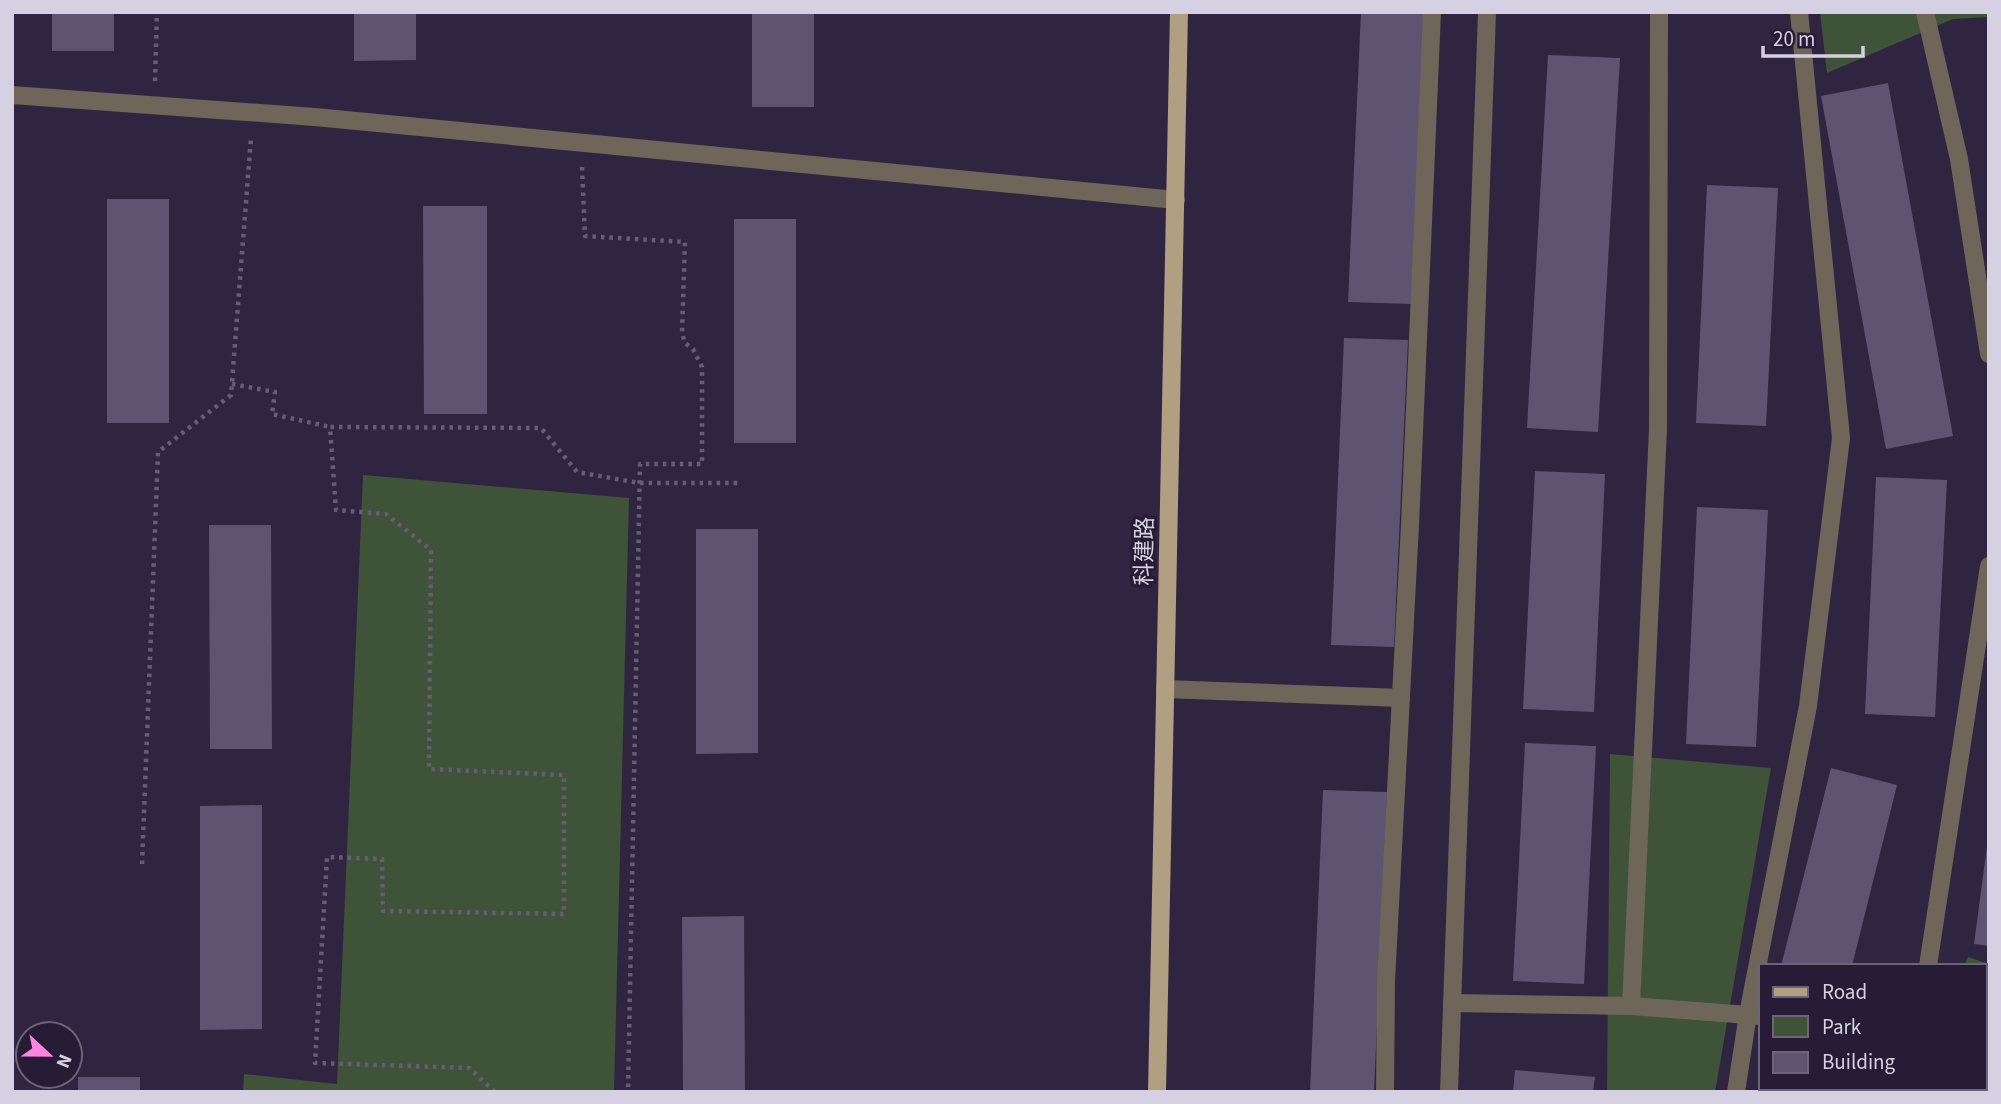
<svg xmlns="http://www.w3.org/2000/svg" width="2001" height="1104" font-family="'Source Sans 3','Noto Sans SC',sans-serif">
	<rect width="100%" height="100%" fill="#302540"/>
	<g fill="#3e5338">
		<polygon points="1820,12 1989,12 1989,17 1953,19 1827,73"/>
		<polygon points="363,475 629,498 614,1092 243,1092 244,1074 337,1084"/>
		<polygon points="1610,754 1771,768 1715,1092 1607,1092"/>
		<polygon points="1968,957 1989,964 1989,1039 1985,1038 1985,966 1964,966"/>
	</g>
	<g fill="#5e5371">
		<rect x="52" y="12" width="62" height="39"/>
		<polygon points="354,12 416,12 416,60 354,61"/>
		<rect x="752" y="12" width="62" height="95"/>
		<polygon points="1361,12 1424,12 1411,304 1348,302"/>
		<polygon points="1548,55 1620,58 1598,432 1527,428"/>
		<polygon points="1888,83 1953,436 1886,449 1821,96"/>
		<polygon points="1707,185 1778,188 1766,426 1696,423"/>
		<rect x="107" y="199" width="62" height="224"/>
		<polygon points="423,206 487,206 487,414 424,414"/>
		<rect x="734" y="219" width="62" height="224"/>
		<polygon points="1344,338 1408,340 1394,647 1331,645"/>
		<polygon points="1535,471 1605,474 1594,712 1523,709"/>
		<polygon points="1876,477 1947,480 1935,717 1865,714"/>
		<polygon points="1697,507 1768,510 1756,747 1686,744"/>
		<polygon points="209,525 271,525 272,749 210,749"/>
		<polygon points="696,529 758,529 758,753 696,754"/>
		<polygon points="1525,743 1596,746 1584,984 1513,981"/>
		<polygon points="1831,768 1897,785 1852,966 1781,966"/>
		<polygon points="1323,790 1387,792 1374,1092 1310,1092"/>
		<polygon points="262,805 262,1029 200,1030 200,806"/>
		<polygon points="1987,846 1989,846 1989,946 1974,944"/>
		<polygon points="744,916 745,1092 683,1092 682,917"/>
		<polygon points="1985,1053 1989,1053 1989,1092 1962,1092 1962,1088 1985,1088"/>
		<polygon points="1515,1070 1595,1077 1593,1092 1513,1092"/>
		<rect x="78" y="1077" width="62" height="15"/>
		<polygon points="1763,1088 1834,1088 1834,1092 1762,1092"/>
	</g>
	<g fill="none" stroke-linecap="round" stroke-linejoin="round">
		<g stroke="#665d75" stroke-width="4.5" stroke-dasharray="3.5 5" stroke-linecap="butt">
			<polyline points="155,81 157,12"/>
			<polyline points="582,167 585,236 685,242 682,333 685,343 693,349 702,367 702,464 640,464 628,1092"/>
			<polyline points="232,384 275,392 272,414 330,427"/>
			<polyline points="142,864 158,452 231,395 251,138"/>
			<polyline points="495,1092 469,1068 315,1063 327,857 382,859 383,911 564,914 564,775 429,769 431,550 386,514 336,510 330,427 541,428 577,472 639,483 738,483"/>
		</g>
		<g stroke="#6e6658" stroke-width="18">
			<polyline points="1925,12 1959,159 1989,354"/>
			<polyline points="12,95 315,117 1176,200"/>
			<polyline points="1165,689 1401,698"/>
			<polyline points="1928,966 1989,566"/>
			<polyline points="1452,1003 1631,1006 1761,1016"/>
			<polyline points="1631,1006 1658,429 1659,12"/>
			<polyline points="1385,1092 1386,981 1410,525 1432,12"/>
			<polyline points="1449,1092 1487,12"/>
			<polyline points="1736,1092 1748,1014 1808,706 1841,438 1799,12"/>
			<polyline points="1908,1092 1909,1088"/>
		</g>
		<polyline stroke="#b19f82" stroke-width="18" points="1157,1092 1179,12"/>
	</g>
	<g text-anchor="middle" stroke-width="6" stroke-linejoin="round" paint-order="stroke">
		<g font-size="23" fill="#d6d1e2" stroke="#261c35">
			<text transform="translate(1144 551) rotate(-89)" y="8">科建路</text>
		</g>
	</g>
	<rect width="2001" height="1104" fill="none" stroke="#d6d1e2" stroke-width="28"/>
	<rect x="1759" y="964" width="228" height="126" fill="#261c35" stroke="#6c647a" stroke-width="2"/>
	<rect x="1773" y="987" width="35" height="10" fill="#b19f82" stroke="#6c647a" stroke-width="2"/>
	<text x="1822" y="999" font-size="21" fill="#d6d1e2">Road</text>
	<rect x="1773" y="1016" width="35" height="21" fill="#3e5338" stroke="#6c647a" stroke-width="2"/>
	<text x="1822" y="1034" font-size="21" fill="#d6d1e2">Park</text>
	<rect x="1773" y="1052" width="35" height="21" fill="#5e5371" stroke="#6c647a" stroke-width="2"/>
	<text x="1822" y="1069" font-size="21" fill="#d6d1e2">Building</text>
	<g transform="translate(49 1055) rotate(112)"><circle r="33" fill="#261c35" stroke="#6c647a" stroke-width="2"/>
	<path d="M0-5L12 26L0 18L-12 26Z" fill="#fe85df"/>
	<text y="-10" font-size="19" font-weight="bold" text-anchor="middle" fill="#d6d1e2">N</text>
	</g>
	<path d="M1763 46v10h100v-10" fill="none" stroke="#d6d1e2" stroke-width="3.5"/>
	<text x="1773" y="46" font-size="21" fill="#d6d1e2" stroke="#261c35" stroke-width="5" paint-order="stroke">20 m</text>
</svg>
